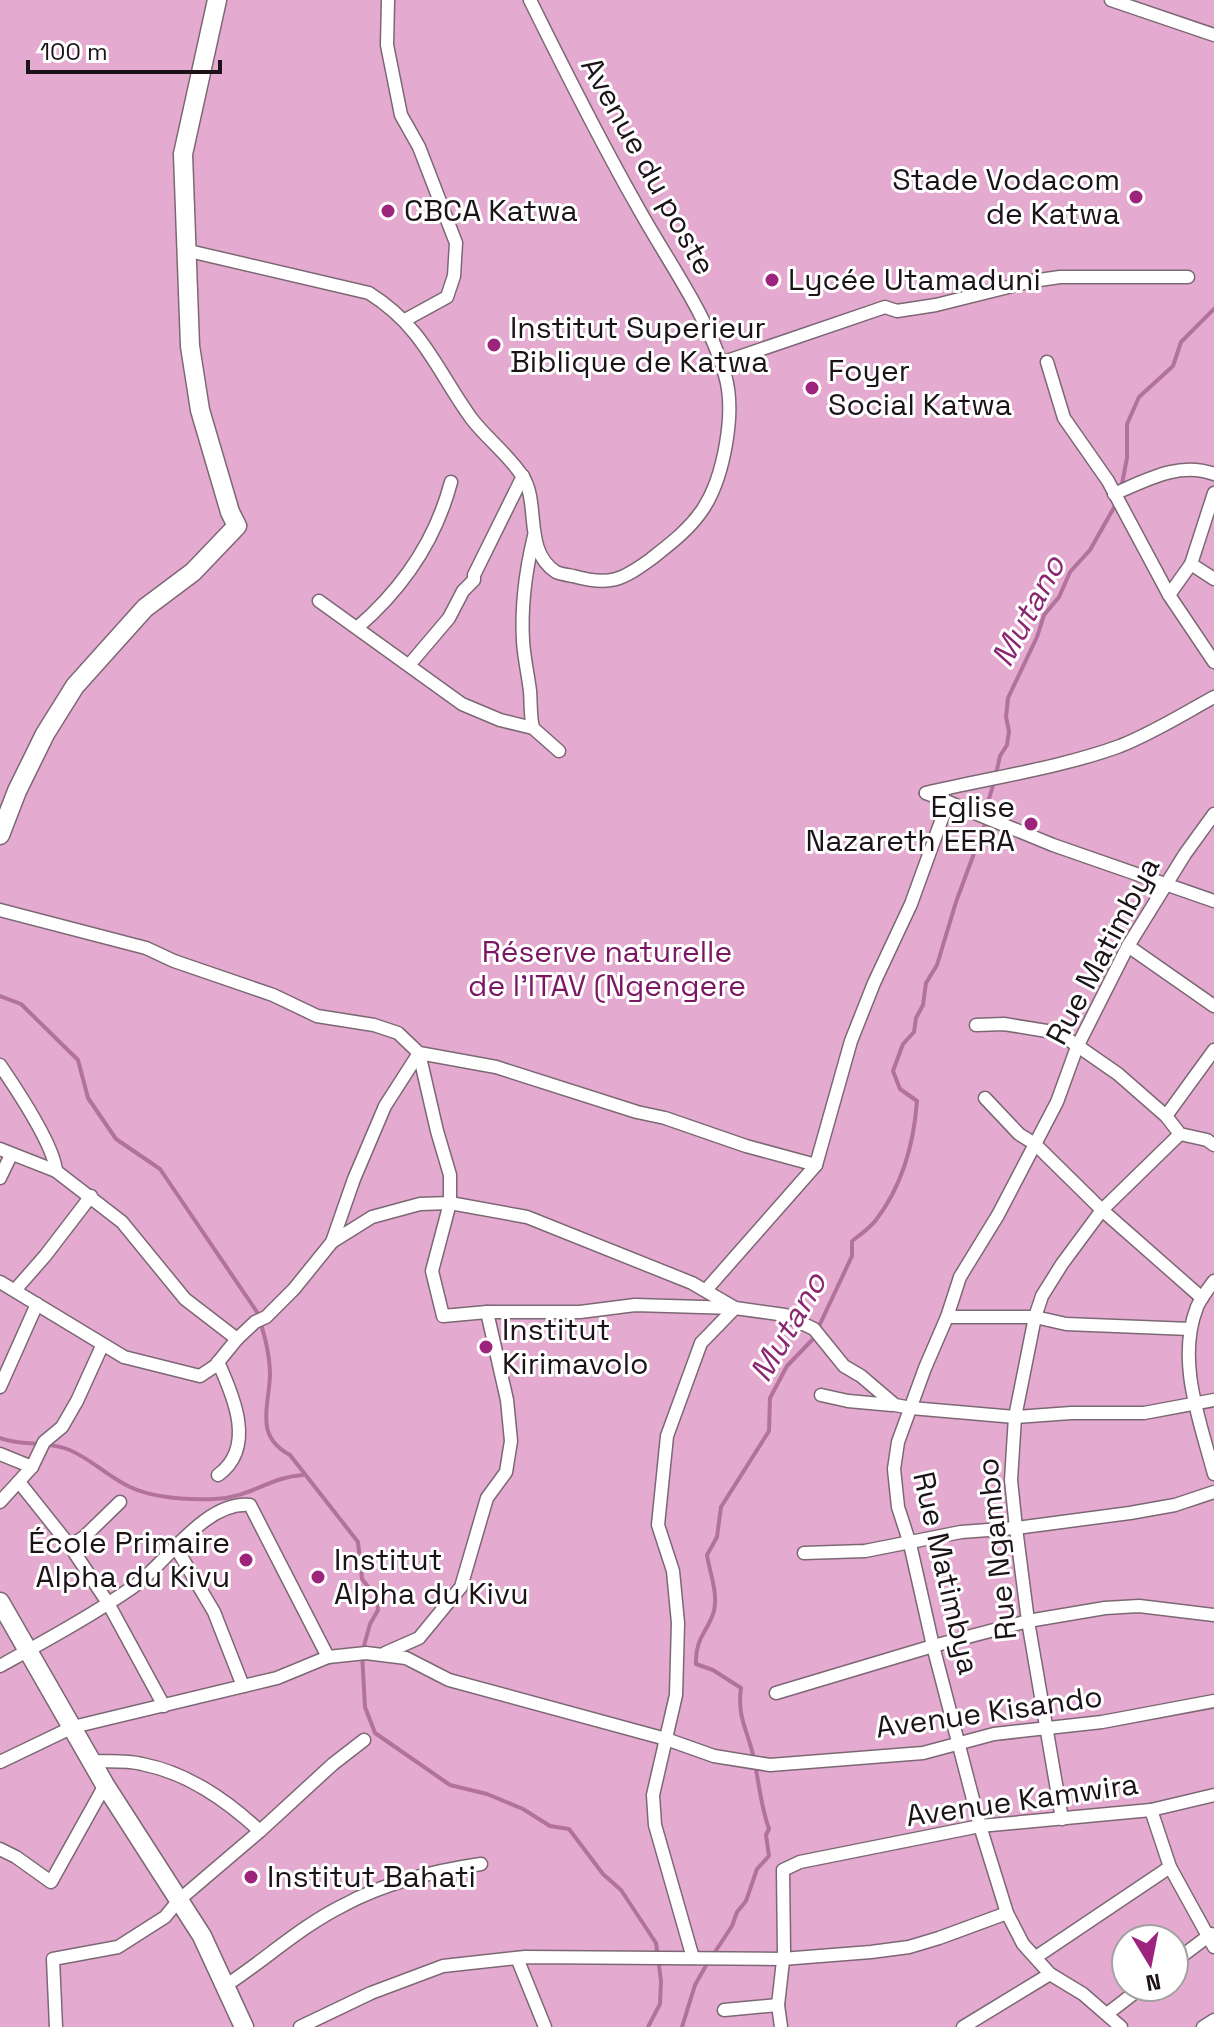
<svg xmlns="http://www.w3.org/2000/svg" width="1214" height="2027" font-family="'Space Grotesk',sans-serif">
	<rect width="100%" height="100%" fill="#feecf7"/>
	<path fill="#e5aad0" fill-rule="evenodd" d="M0 0H1214V2027H0ZM1126 1939H1174V1987H1126Z"/>
	<g fill="none" stroke-linecap="round" stroke-linejoin="round">
		<g stroke="#b2729c" stroke-width="4">
			<polyline points="1121,489 1127,458 1127,424 1139,397 1173,366 1181,342 1214,309"/>
			<polyline points="996,774 1000,756 1007,745 1009,731 1006,717 1008,698 1037,637 1044,615 1059,597 1070,572 1090,550 1116,504"/>
			<path d="M0 996 21 1004 78 1060 88 1098 116 1139 160 1169 257 1312C264 1332 270 1354 270 1375 269 1407 254 1436 290 1455L358 1542 362 1579 377 1598 378 1610 370 1624 362 1653 365 1707 375 1733 450 1785 487 1794 523 1809 550 1826 569 1829 603 1874 621 1890 656 1943 661 1981 660 2004 648 2027"/>
			<path d="M0 1438C21 1446 46 1441 67 1449 89 1457 108 1477 130 1487 156 1499 187 1500 215 1499 250 1498 269 1477 303 1475"/>
			<path d="M713 1955 732 1926 737 1912 746 1901 757 1869 769 1856 766 1835 769 1829C760 1804 759 1780 753 1755 747 1729 737 1717 741 1688L713 1670 696 1664C695 1637 708 1632 714 1611 718 1592 710 1574 707 1555L717 1537 721 1507 769 1431 770 1398 787 1366 813 1339 852 1256V1241C860 1235 870 1228 876 1220 902 1186 914 1142 917 1101L900 1089 893 1071 903 1044 914 1032 916 1018 923 1005 926 983 937 965 956 902 989 813 988 802 994 782"/>
			<polyline points="682,2027 695,1985 708,1962"/>
		</g>
		<g stroke="#7c6874" stroke-width="15">
			<g id="street">
				<polyline points="388,0 387,45 401,115 419,147 456,243 454,276 447,297 405,320"/>
				<polyline points="1111,0 1214,35"/>
				<path d="M189 251 369 293C423 327 436 369 471 418 487 439 509 455 523 477 540 503 523 551 556 572 560 574 568 575 573 576 609 586 621 581 651 559 670 544 689 530 703 509 724 477 736 412 725 375 708 315 666 259 636 204 598 137 564 69 530 0"/>
				<polyline points="1047,362 1064,418 1108,481 1169,595 1214,662"/>
				<polyline points="721,363 885,307 897,311 936,305 1032,281 1060,277 1188,277"/>
				<path d="M1114 494C1146 480 1180 461 1214 474"/>
				<polyline points="1191,564 1214,579"/>
				<polyline points="1169,595 1191,564 1214,493"/>
				<polyline points="319,601 462,704 500,720 533,728 559,751"/>
				<path d="M358 627C403 588 436 539 451 482"/>
				<polyline points="410,664 449,618 463,591 474,580 474,575 523,476"/>
				<path d="M533 728C530 715 531 703 530 691 528 674 524 658 523 641 521 606 526 569 534 536"/>
				<polyline points="926,793 1053,845 1214,901"/>
				<path d="M926 793C989 778 1060 768 1120 746 1153 733 1183 714 1214 697"/>
				<polyline points="0,910 146,948 174,961 273,995 317,1016 374,1025 398,1033 419,1053 496,1067 637,1112 665,1118 746,1146 816,1165"/>
				<polyline points="1128,946 1214,1006"/>
				<polyline points="976,1025 1004,1024 1059,1033 1118,1074 1166,1116 1180,1134 1207,1140 1214,1145"/>
				<polyline points="419,1053 437,1131 450,1175 450,1203 432,1271 443,1316 487,1312 580,1312 635,1305 735,1308"/>
				<path d="M0 1065C15 1087 54 1145 56 1171"/>
				<polyline points="985,1098 1019,1134 1035,1144 1102,1210 1202,1298"/>
				<polyline points="1166,1116 1214,1050"/>
				<polyline points="0,1149 56,1171 122,1222 185,1299 237,1339"/>
				<polyline points="0,1178 11,1155"/>
				<polyline points="332,1242 372,1217 420,1204 450,1203 527,1217 692,1283 735,1308 785,1315 814,1329 844,1366 861,1376 895,1405 911,1408 1015,1417 1071,1413 1144,1413 1214,1400"/>
				<path d="M1214 1281C1208 1289 1201 1298 1197 1307 1176 1361 1200 1421 1214 1474"/>
				<polyline points="0,1282 124,1357 200,1376 215,1366 237,1339 255,1322 266,1317 294,1289 332,1242 354,1179 385,1106 419,1053"/>
				<polyline points="16,1289 45,1256 91,1196"/>
				<polyline points="706,1290 816,1165 851,1041 874,983 911,904 948,802"/>
				<polyline points="947,1317 1035,1317 1066,1324 1190,1329"/>
				<polyline points="0,1387 37,1304"/>
				<polyline points="821,1395 848,1401 892,1405"/>
				<polyline points="0,1454 32,1467"/>
				<path d="M218 1475C256 1448 234 1397 218 1362"/>
				<polyline points="19,1482 70,1546 108,1603 164,1706"/>
				<polyline points="0,1502 32,1467 44,1442 62,1427 77,1401 102,1346"/>
				<polyline points="70,1546 84,1537 120,1502"/>
				<polyline points="175,1546 214,1612 243,1686"/>
				<polyline points="804,1553 865,1551 961,1532 1016,1528 1130,1513 1175,1505 1214,1492"/>
				<polyline points="385,1653 419,1638 461,1587 487,1498 506,1472 511,1441 507,1400 487,1312"/>
				<path d="M0 1666C45 1641 91 1616 133 1587 167 1563 204 1501 250 1505L328 1657"/>
				<polyline points="776,1693 933,1646 1028,1621 1105,1608 1139,1606 1214,1615"/>
				<path d="M92 1761C108 1762 126 1760 142 1764 188 1773 226 1800 260 1831"/>
				<polyline points="0,1762 73,1727 277,1678 328,1657 366,1653 406,1658 449,1680 666,1739 714,1756 770,1765 923,1753 994,1734 1102,1722 1214,1701"/>
				<polyline points="1151,1810 1170,1867 1214,1947"/>
				<polyline points="1062,1819 1028,1621 1016,1528 1011,1480 1015,1417 1035,1317 1042,1296 1062,1264 1102,1210 1180,1134"/>
				<polyline points="0,1849 16,1857 51,1882 105,1785"/>
				<polyline points="1036,1957 1170,1867"/>
				<polyline points="517,1958 545,2027"/>
				<polyline points="693,1958 655,1825 653,1795 676,1695 678,1623 673,1571 658,1525 667,1436 701,1343 735,1308"/>
				<polyline points="1174,1962 1211,1934"/>
				<path d="M225 1986C265 1960 301 1926 344 1905 386 1882 433 1871 481 1864"/>
				<polyline points="724,2010 778,2005"/>
				<polyline points="1107,2014 1142,1987"/>
				<polyline points="56,2027 53,1959 118,1947 165,1917 179,1900 260,1831 333,1764 364,1740"/>
				<polyline points="300,2027 371,1993 443,1966 525,1957 782,1959 871,1952 909,1947 939,1938 1007,1913"/>
				<polyline points="781,2027 778,2005 784,1952 783,1870 800,1862 980,1826 1151,1810 1214,1795"/>
				<polyline points="963,2027 1050,1974"/>
				<polyline points="1121,2027 1083,1994 1050,1974 1023,1944 1007,1913 980,1826 933,1646 910,1544 898,1507 894,1469 898,1442 925,1368 947,1317 960,1277 998,1215 1057,1102 1077,1047 1128,946 1185,854 1214,814"/>
				<polyline points="1203,2027 1214,2020"/>
			</g>
		</g>
		<g stroke="#7c6874" stroke-width="21">
			<g id="secondary">
				<polyline points="0,835 17,791 45,734 75,686 145,608 193,572 237,526 230,512 200,410 190,346 183,154 217,0"/>
				<polyline points="0,1602 105,1785 202,1936 244,2027"/>
			</g>
		</g>
		<use href="#street" stroke="#fff" stroke-width="12"/>
		<use href="#secondary" stroke="#fff" stroke-width="18"/>
	</g>
	<g fill="#9c247d" stroke="#fff" stroke-width="3">
		<circle cx="1136" cy="197" r="8"/>
		<circle cx="388" cy="211" r="8"/>
		<circle cx="772" cy="280" r="8"/>
		<circle cx="494" cy="345" r="8"/>
		<circle cx="812" cy="388" r="8"/>
		<circle cx="1031" cy="824" r="8"/>
		<circle cx="486" cy="1347" r="8"/>
		<circle cx="246" cy="1560" r="8"/>
		<circle cx="318" cy="1577" r="8"/>
		<circle cx="251" cy="1877" r="8"/>
	</g>
	<g text-anchor="middle" stroke-width="6" stroke-linejoin="round" paint-order="stroke">
		<g font-size="30" fill="#1b1318" stroke="#fff">
			<text transform="translate(648 166) rotate(61)" y="10">Avenue du poste</text>
			<text transform="translate(1103 951) rotate(-62)" y="10">Rue Matimbya</text>
			<text transform="translate(997 1549) rotate(-96)" y="10">Rue Ngambo</text>
			<text transform="translate(946 1573) rotate(77)" y="10">Rue Matimbya</text>
			<text transform="translate(989 1712) rotate(-8)" y="10">Avenue Kisando</text>
			<text transform="translate(1022 1800) rotate(-8)" y="10">Avenue Kamwira</text>
		</g>
		<g font-size="30" fill="#1b1318" stroke="#fff" text-anchor="start">
			<text x="1120" y="190" text-anchor="end">Stade Vodacom<tspan x="1120" dy="34">de Katwa</tspan></text>
			<text x="404" y="221">CBCA Katwa</text>
			<text x="788" y="290">Lycée Utamaduni</text>
			<text x="510" y="338">Institut Superieur<tspan x="510" dy="34">Biblique de Katwa</tspan></text>
			<text x="828" y="381">Foyer<tspan x="828" dy="34">Social Katwa</tspan></text>
			<text x="1015" y="817" text-anchor="end">Eglise<tspan x="1015" dy="34">Nazareth EERA</tspan></text>
			<text x="502" y="1340">Institut<tspan x="502" dy="34">Kirimavolo</tspan></text>
			<text x="230" y="1553" text-anchor="end">École Primaire<tspan x="230" dy="34">Alpha du Kivu</tspan></text>
			<text x="334" y="1570">Institut<tspan x="334" dy="34">Alpha du Kivu</tspan></text>
			<text x="267" y="1887">Institut Bahati</text>
		</g>
		<g font-size="30" fill="#7b1662" stroke="#fff">
			<text x="607" y="962">Réserve naturelle<tspan x="607" dy="34">de l'ITAV (Ngengere</tspan></text>
		</g>
		<g font-size="32" font-style="italic" fill="#8b2770" stroke="#fff">
			<text transform="translate(1028 611) rotate(-62)" y="11">Mutano</text>
			<text transform="translate(788 1327) rotate(-60)" y="11">Mutano</text>
		</g>
	</g>
	<g transform="translate(1150 1963) rotate(170)"><circle r="38" fill="#ffffff" stroke="#a4a1a3" stroke-width="2"/>
	<path d="M0-6L14 30L0 20L-14 30Z" fill="#9c247d"/>
	<text y="-12" font-size="22" font-weight="bold" text-anchor="middle" fill="#1b1318">N</text>
	</g>
	<path d="M28 60v12h192v-12" fill="none" stroke="#1b1318" stroke-width="4"/>
	<text x="40" y="60" font-size="24" fill="#1b1318" stroke="#ffffff" stroke-width="6" paint-order="stroke">100 m</text>
</svg>
